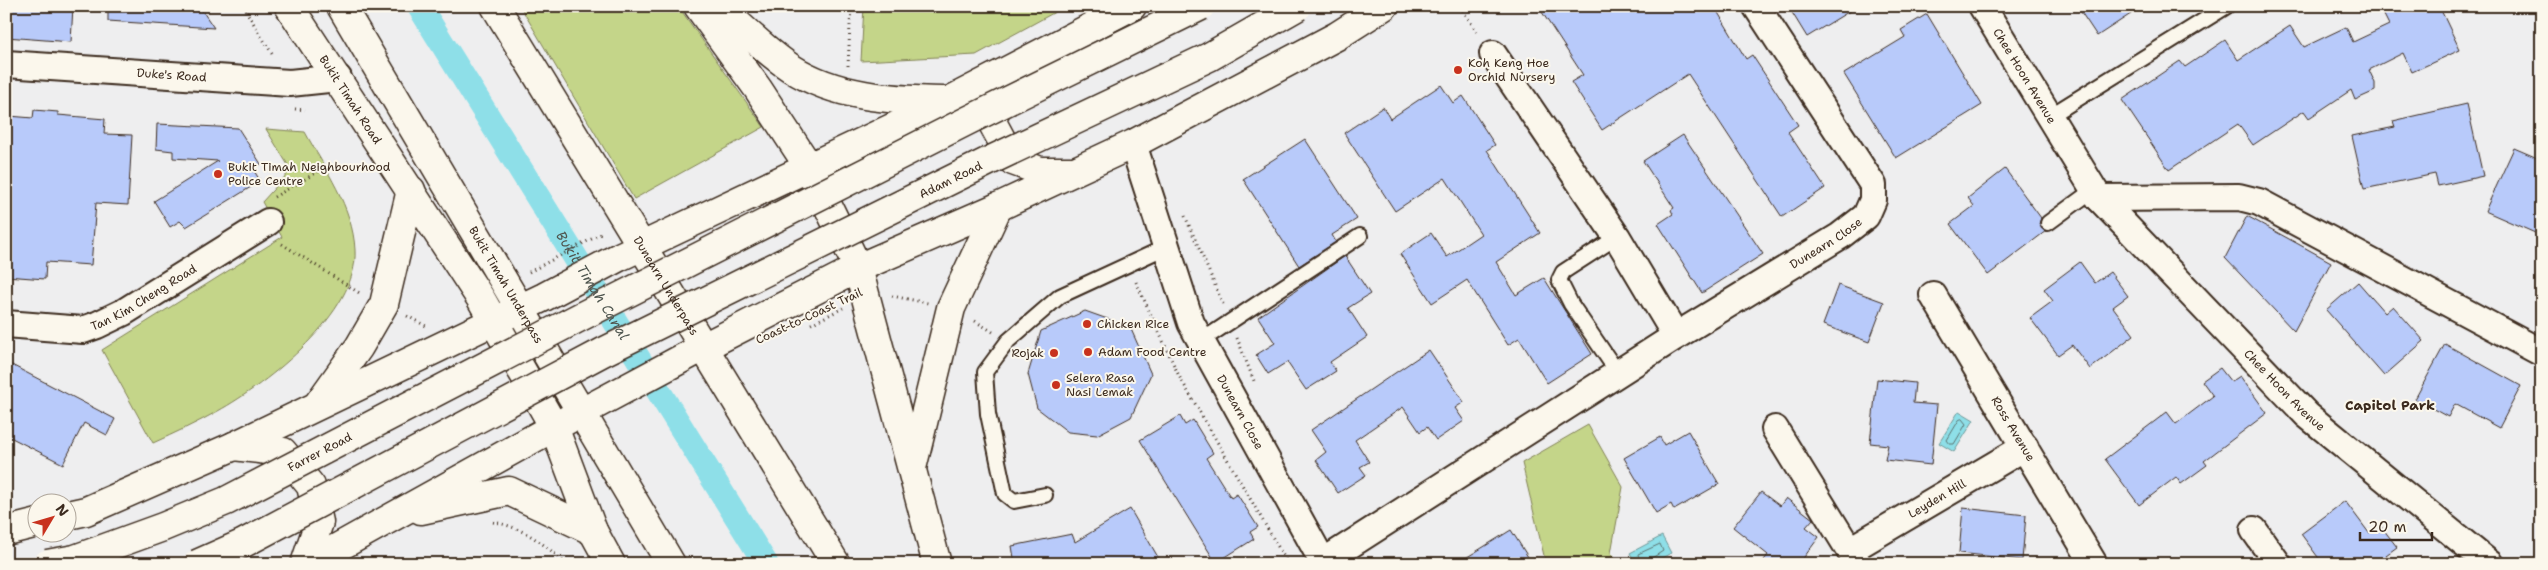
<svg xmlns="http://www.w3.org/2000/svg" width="2548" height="570" font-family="'Shantell Sans',sans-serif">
	<rect width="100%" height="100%" fill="#eeeeef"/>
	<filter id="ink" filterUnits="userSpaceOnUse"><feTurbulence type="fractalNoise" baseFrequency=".02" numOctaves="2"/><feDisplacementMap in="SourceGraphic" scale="10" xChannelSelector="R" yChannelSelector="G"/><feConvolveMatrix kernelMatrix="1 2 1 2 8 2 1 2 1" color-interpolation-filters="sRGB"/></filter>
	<g filter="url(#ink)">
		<g fill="#c4d589" stroke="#808054">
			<polygon points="520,6 678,6 764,127 634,199"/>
			<polygon points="864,6 1066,6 976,55 861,61"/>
			<path d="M266 129 305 132C325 169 353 207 355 250 359 312 267 384 218 411 197 423 175 433 153 443L102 350 282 237 262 202 291 170Z"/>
			<polygon points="1588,425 1623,487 1611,553 1617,564 1546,564 1522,463"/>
		</g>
		<g fill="#8edfe8" stroke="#6d9797">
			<polygon points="1959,411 1974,420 1954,452 1939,443"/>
			<polygon points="1662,536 1671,553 1651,564 1636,564 1630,553"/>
		</g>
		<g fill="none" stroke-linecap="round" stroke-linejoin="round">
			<g stroke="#5c726f" stroke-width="1">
				<polygon points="1962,419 1966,424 1954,444 1950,444 1947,440 1959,420"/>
				<polyline points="1640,564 1638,554 1660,544 1663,551 1652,558 1650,564"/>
			</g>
			<path stroke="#8edfe8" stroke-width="25" id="s1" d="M419 6 766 564"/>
		</g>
		<g fill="#b8cafa" stroke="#3b2a1e">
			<polygon points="6,6 73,6 71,42 6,37"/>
			<polygon points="108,6 199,6 214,28 108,21"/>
			<polygon points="1538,6 1714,6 1746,59 1752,55 1798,125 1788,132 1825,188 1782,217 1688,74 1602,130 1571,82 1583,75"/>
			<polygon points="1788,6 1858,6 1807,37"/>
			<polygon points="2077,6 2143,6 2097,36"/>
			<polygon points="2398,6 2439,6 2460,50 2412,72 2403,53 2369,70 2375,83 2375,91 2355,100 2351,90 2309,118 2304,111 2253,145 2238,124 2169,170 2122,100 2180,61 2185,67 2225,40 2238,60 2290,26 2304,47 2346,27 2353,42 2389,25 2383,13"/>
			<polygon points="1927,14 1982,105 1896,158 1844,74 1905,37 1901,30"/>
			<polygon points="1441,85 1453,103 1463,96 1495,145 1487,150 1540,233 1496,262 1516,295 1544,278 1592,354 1547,383 1519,338 1508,345 1467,280 1432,303 1400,254 1431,233 1447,257 1481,234 1445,178 1395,211 1344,133 1383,107 1390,119"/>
			<polygon points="2467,104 2483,176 2438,186 2435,174 2364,189 2352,136 2395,127 2393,121"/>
			<polygon points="34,110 58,112 58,115 105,119 104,134 132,135 128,205 96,203 91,265 46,262 45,279 6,276 6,146 9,116 33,118"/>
			<polygon points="157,124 238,128 261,164 253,169 259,179 259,182 186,227 180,221 170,227 154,201 218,161 173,158 173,151 156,149"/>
			<polygon points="1683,135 1763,254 1702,293 1658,224 1673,214 1671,210 1674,208 1643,161"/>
			<polygon points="1305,139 1357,219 1332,235 1336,242 1299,266 1243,179"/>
			<polygon points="2514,148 2542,160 2542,236 2485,211"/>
			<polygon points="2005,169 2041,218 2039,224 2046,231 1988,275 1950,224 1974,206 1968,198"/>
			<polygon points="2247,216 2331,262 2294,331 2225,258"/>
			<polygon points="1345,256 1370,294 1348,308 1367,337 1330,362 1336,371 1306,390 1287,362 1268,374 1256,355 1275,343 1258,317"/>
			<polygon points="2080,262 2095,283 2110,272 2128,296 2113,307 2134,335 2090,369 2072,345 2058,355 2030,318 2053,301 2044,289"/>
			<polygon points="2358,282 2385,313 2393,306 2424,341 2384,376 2326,310"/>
			<polygon points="1838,285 1884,302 1869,342 1823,325"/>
			<polygon points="1085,311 1130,327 1151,374 1131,417 1097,435 1068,432 1037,408 1028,374 1041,331"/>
			<polygon points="2445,344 2521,386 2499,428 2455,404 2448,417 2415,399"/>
			<polygon points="1429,350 1464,402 1455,408 1464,421 1436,440 1427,427 1420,432 1403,407 1355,440 1369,462 1360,467 1366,475 1338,493 1316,460 1326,452 1311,430"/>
			<polygon points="6,362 115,419 107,435 84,423 63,464 6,435"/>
			<polygon points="2220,368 2231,382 2240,376 2267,413 2204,461 2207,465 2181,484 2176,477 2139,505 2105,459 2167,412 2176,424 2213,396 2202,381"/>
			<polygon points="1877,379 1915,383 1913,403 1937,405 1931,465 1885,460 1888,445 1870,443"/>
			<polygon points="1180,416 1185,425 1193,420 1213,453 1206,458 1231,498 1237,494 1258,527 1250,532 1254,539 1216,563 1140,440"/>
			<polygon points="1688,431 1719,484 1674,510 1671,504 1656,513 1624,458 1660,437 1664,445"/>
			<polygon points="1761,492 1780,506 1786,498 1813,519 1806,527 1819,537 1799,564 1761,564 1768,555 1733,527"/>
			<polygon points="2345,501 2369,533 2380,525 2397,547 2386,555 2393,564 2323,564 2301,534"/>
			<polygon points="1963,508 2026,515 2022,560 1959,553"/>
			<polygon points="1130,509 1162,564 1015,564 1012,546 1072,534 1075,542"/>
			<polygon points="1511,530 1528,557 1518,564 1456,564"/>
		</g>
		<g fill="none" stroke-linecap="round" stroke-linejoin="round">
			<g stroke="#3b2a1e" stroke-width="18">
				<g id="service">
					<polyline points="2050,116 2227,6"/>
					<polyline points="2048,223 2093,190"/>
					<polyline points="1617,237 1563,272 1559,280 1571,304 1618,373"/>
					<polyline points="1201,341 1360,236"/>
					<polyline points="1045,495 1014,501 1005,494 988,414 985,372 1008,341 1060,296 1166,247"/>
				</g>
			</g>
			<g stroke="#3b2a1e" stroke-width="30">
				<g id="minor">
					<path id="s2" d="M1982 6 2099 198 2307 415 2490 564"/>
					<polyline points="1493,54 1617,237 1676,336"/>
					<path id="s3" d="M6 64 290 83 338 78"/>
					<path id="s4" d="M1133 144 1191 323 1323 562"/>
					<polyline points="2099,198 2239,197 2259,202 2542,353"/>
					<path id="s5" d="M1933 295 2094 564"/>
					<path id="s6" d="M6 324 83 330 97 325 124 312 268 222"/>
					<polyline points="1775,429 1858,564"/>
					<polyline points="2254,530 2278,564"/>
					<path id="s7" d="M1850 550 2025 447"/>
					<path id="s8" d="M1320 564 1676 336 1840 236 1866 216 1873 200V185L1756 6"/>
				</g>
			</g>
			<g stroke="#3b2a1e" stroke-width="31">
				<g id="trunk">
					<path id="s9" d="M289 6 481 299 554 427 593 531 611 564"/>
					<path id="s10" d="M341 6 671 564"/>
					<path id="s11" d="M495 6 836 564"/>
					<polyline points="698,6 758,89 809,167 858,268 937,564"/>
					<path d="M718 6C742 27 765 51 791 68 836 97 891 100 943 101"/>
					<polyline points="1002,88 992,122 1013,161 1040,171 1070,171"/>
					<polyline points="319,403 359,347 384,304 411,190"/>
					<polyline points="234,446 283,452 311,486 319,522 305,564"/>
					<polyline points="912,468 951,308 998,207"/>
					<polyline points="421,510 509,491 593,531"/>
					<polyline points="68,515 86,511 234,446 544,297 619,257 947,102 1132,6"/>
					<polyline points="6,531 38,523"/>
					<polyline points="308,564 554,427 696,351 858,268 998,207 1133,144 1337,36 1384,6"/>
				</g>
			</g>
			<g stroke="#3b2a1e" stroke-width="3" stroke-dasharray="1 4" stroke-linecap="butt">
				<polyline points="243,6 274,57"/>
				<polyline points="1460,6 1479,35"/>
				<polyline points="848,66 851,6"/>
				<polyline points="295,109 305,110"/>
				<polyline points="274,197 333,163"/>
				<polyline points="1185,216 1223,304"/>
				<polyline points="282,244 361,294"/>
				<polyline points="529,272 603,233"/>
				<polyline points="1136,282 1179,376 1288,564"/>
				<polyline points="892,296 928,303"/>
				<polyline points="407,316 426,326"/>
				<polyline points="975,321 993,332"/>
				<polyline points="811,324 843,308"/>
				<polyline points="1237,338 1254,381"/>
				<path d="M493 522C523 527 545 544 566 564"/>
			</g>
			<use href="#service" stroke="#fbf7ec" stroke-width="14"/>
			<use href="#minor" stroke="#fbf7ec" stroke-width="26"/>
			<use href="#trunk" stroke="#fbf7ec" stroke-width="28"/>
			<g stroke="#3b2a1e" stroke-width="31" stroke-linecap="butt">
				<g id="trunk-bridge">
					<path id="s12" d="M47 564 75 559 163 527 226 501 584 315 969 120 1201 6"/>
					<path id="s13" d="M197 564 242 544 603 352 993 159 1209 57 1298 6"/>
				</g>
			</g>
			<use href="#trunk-bridge" stroke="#fbf7ec" stroke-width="28"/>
		</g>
	</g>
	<g fill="#c8321e" stroke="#fbf7ec" stroke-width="2">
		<circle cx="1458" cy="70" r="5"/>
		<circle cx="218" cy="174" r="5"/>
		<circle cx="1087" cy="324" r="5"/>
		<circle cx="1088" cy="352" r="5"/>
		<circle cx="1054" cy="353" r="5"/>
		<circle cx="1056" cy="385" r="5"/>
	</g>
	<g text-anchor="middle" stroke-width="4" stroke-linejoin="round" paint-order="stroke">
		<g font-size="12" fill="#3b2a1e" stroke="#fbf7ec" text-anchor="start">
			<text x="1468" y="67">Koh Keng Hoe<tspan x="1468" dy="14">Orchid Nursery</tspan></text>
			<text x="228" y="171">Bukit Timah Neighbourhood<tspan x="228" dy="14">Police Centre</tspan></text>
			<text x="1097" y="328">Chicken Rice</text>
			<text x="1098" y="356">Adam Food Centre</text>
			<text x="1044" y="357" text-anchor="end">Rojak</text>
			<text x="1066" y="382">Selera Rasa<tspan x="1066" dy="14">Nasi Lemak</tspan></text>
		</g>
		<g font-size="12" fill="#3b2a1e" stroke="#fbf7ec">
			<text dy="4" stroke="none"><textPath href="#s3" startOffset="166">Duke's Road</textPath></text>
			<text dy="4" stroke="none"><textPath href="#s2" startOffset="82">Chee Hoon Avenue</textPath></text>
			<text dy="4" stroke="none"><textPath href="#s9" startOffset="112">Bukit Timah Road</textPath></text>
			<text dy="4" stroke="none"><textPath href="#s13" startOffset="846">Adam Road</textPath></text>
			<text dy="4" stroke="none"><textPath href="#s8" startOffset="599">Dunearn Close</textPath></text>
			<text dy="4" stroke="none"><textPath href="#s10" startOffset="324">Bukit Timah Underpass</textPath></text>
			<text dy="4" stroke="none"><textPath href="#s11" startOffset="328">Dunearn Underpass</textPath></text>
			<text dy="4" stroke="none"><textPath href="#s6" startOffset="146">Tan Kim Cheng Road</textPath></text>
			<text transform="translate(809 316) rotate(-25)" y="4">Coast-to-Coast Trail</text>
			<text dy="4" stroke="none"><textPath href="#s2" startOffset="492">Chee Hoon Avenue</textPath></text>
			<text dy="4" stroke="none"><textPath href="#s4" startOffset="290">Dunearn Close</textPath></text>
			<text dy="4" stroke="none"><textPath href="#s5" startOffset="156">Ross Avenue</textPath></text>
			<text dy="4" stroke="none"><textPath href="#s12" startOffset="296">Farrer Road</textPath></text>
			<text dy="4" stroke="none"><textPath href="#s7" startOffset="101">Leyden Hill</textPath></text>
		</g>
		<g font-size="14" font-style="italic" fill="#505750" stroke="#fbf7ec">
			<text dy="5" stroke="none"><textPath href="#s1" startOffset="329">Bukit Timah Canal</textPath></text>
		</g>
		<g font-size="14" font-weight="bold" fill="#3b2a1e" stroke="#fbf7ec">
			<text x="2390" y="410">Capitol Park</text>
		</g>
	</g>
	<rect width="2548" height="570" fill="none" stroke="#fbf7ec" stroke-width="25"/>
	<rect x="12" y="12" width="2523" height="545" fill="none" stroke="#3b2a1e" stroke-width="2" filter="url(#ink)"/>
	<g transform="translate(52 518) rotate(52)"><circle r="24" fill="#fbf7ec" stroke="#aea59a"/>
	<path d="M0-4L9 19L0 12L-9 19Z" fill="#c8321e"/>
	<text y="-8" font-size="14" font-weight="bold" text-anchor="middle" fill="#3b2a1e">N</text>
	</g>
	<path d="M2360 532v8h72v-8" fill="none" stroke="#3b2a1e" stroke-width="2.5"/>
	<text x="2368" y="532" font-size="15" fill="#3b2a1e" stroke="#fbf7ec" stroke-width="4" paint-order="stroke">20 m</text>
</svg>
